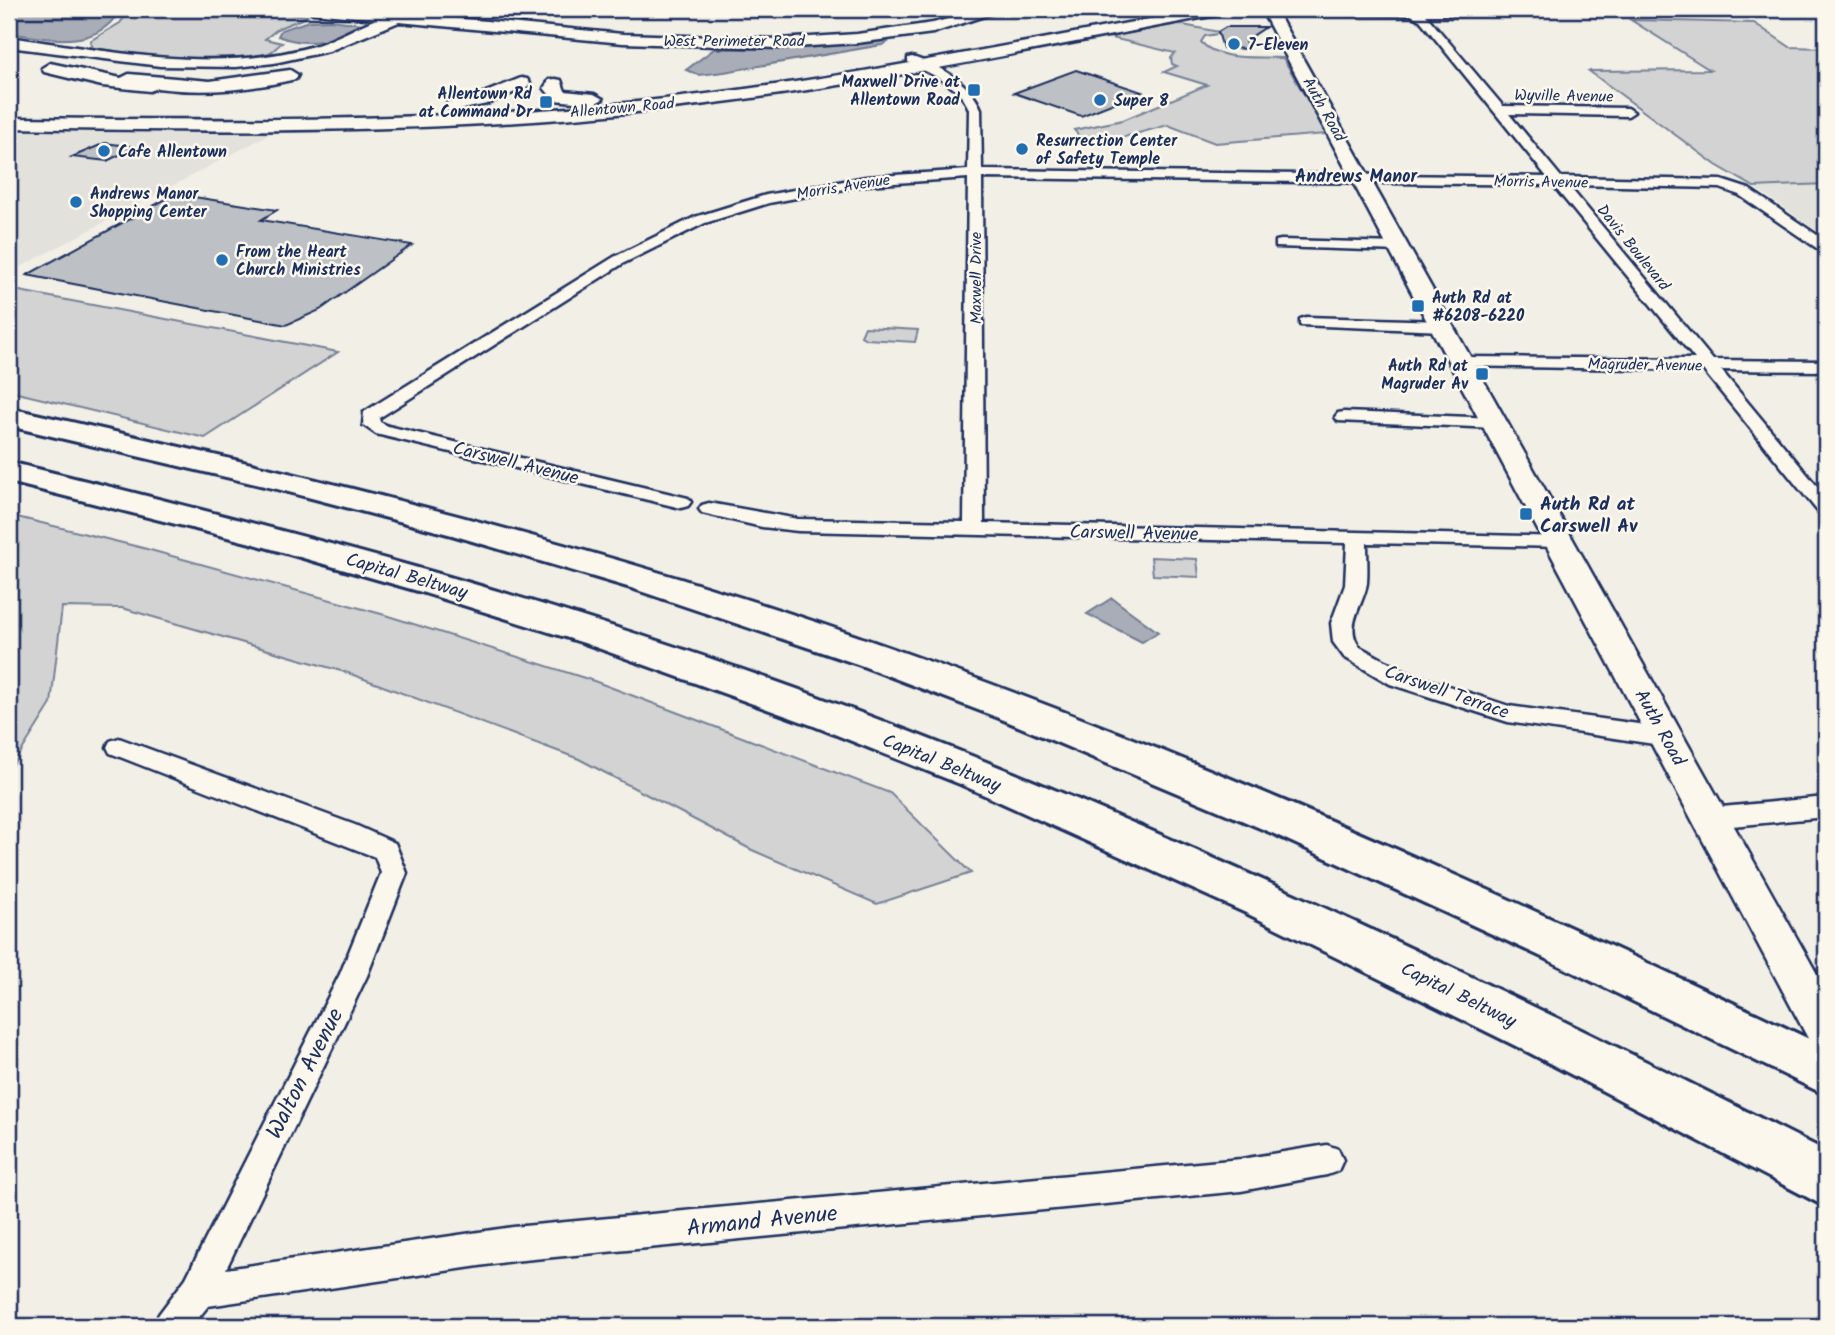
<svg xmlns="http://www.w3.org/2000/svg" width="1835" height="1335" font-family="Kalam,sans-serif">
	<rect width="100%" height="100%" fill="#f2efe6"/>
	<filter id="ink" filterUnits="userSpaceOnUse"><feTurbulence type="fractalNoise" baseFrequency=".0143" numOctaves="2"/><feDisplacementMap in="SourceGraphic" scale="14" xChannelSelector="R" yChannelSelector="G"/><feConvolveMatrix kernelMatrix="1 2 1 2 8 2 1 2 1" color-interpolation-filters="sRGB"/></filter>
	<g filter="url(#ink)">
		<g fill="#e2e1dc">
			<polygon points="9,129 277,130 9,273"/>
			<polygon points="1826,184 1826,237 1754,187"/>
		</g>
		<g fill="#d2d3d2" stroke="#768198" stroke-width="2">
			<path d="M131 9 250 10 309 16 279 28 265 39 282 43C277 46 274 51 269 53 230 65 135 55 93 48L90 41 120 23Z"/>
			<polygon points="1631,20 1754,23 1790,47 1826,48 1826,184 1754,187 1716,165 1589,71 1710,70"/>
			<path d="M1178 24 1224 33 1205 36 1201 42C1219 62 1257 56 1283 58L1327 134 1215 143 1168 125 1113 140 1086 144 1074 130 1123 120 1207 85 1164 72 1177 66 1172 64 1171 58 1175 53 1108 37Z"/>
			<polygon points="9,289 338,352 205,438 9,391"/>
			<polygon points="865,327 918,330 915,342 866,339 861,336"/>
			<polygon points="9,515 143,548 385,615 594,681 890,793 971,873 877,904 752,850 579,759 348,673 122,608 62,607 51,704 9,771"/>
			<polygon points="1151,557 1197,559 1199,577 1153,575"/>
		</g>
		<g fill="#a9adb7" stroke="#707b93" stroke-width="2">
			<path d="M90 10 118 13C94 51 46 38 9 33V11Z"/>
			<path d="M330 20 363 24C337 41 308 48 278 36L281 30 309 21Z"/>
			<polygon points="884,38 888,42 882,45 724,72 699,75 686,70 714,49 793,49"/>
			<polygon points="1112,598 1158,632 1142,642 1087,614"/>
		</g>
		<g fill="#bdc0c4" stroke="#1b2f5e" stroke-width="2">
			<polygon points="1226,27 1266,27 1245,41 1248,49 1223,48 1218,32"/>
			<polygon points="1076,70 1142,92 1081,116 1014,93"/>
			<polygon points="105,143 135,147 107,161 72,157"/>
			<polygon points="175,194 277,210 261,220 412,245 320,310 286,325 27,275"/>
		</g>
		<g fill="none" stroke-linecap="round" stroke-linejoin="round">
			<g stroke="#1b2f5e" stroke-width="5">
				<g id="street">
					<path d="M1266 9 1466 10 1467 12 1462 15H1426L1503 106 1628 108 1634 112 1628 116 1509 114 1561 177 1721 180 1749 189 1826 241V252L1821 251 1739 195 1720 188 1568 185 1713 360 1826 361V371L1721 370 1826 497V515L1819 513 1703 370 1457 366 1455 362 1463 357 1695 359 1553 185 982 178 984 523 1567 537 1570 541 1567 545 1560 547 1367 543C1367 556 1368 570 1367 583 1364 605 1343 626 1360 647L1406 672 1509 706 1667 728 1676 731 1679 737 1676 743 1667 746 1508 722 1390 684 1344 657 1333 642 1331 623 1345 585 1347 543 798 531 762 527 702 513 699 509 702 505 709 503 798 519 964 522 968 178 866 185 769 203 705 223 624 263 379 418 380 422 388 426 688 498 691 502 688 506 681 508 376 434 363 425 364 412 614 257 695 217 766 195 866 177 968 170 969 109C959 84 930 74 908 62V58L912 57C938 65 970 82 981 109L982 170 1547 177 1420 20 1411 15 1270 14 1266 13Z"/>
					<polygon points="1281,240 1400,243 1407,247 1400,251 1276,247 1276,241"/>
					<polygon points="1306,317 1443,321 1451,326 1443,331 1300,325 1300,319"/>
					<polygon points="1344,412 1496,418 1505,423 1496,428 1338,421 1335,417 1338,413"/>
					<polygon points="119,738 355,825 395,843 407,873 367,976 226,1269 513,1227 1241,1159 1327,1145 1338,1149 1343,1160 1338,1171 1327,1175 1241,1191 513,1261 208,1306 192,1326 153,1326 159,1314 186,1278 340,974 381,873 375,857 110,753 107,747 110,741"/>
					<polygon points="1826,797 1826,817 1711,828 1702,825 1698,818 1702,811 1711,808"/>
				</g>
			</g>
			<g stroke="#1b2f5e" stroke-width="5">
				<g id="secondary">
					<path d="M306 9H360L623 34 780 39 857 34 933 23 984 9H1006L933 33 857 43 780 48 623 43 399 22 329 51 274 63 236 67 160 66 9 47V37C108 51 219 75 317 45 338 38 356 27 376 19L313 13Z"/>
					<path d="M1204 9H1234L1227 13C1031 50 836 92 637 112 429 134 218 132 9 128V118C218 120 429 123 637 102 828 83 1015 43 1204 9Z"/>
					<polygon points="1261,9 1275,9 1826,990 1826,1049 1811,1044"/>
					<path d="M50 63 121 78 129 74 210 81 290 70 298 75 296 79C250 90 204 94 157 88L150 91 102 86 44 72 42 68Z"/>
					<polygon points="521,78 527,79 530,83 527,87 487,104 454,111 445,106 448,102 476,96"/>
					<polygon points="555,79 561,80 565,91 594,94 603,99 594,104 554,100 544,88 549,80"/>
				</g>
			</g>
			<g stroke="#1b2f5e" stroke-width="6">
				<g id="highway">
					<path d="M9 408C255 463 501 522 742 598 1115 717 1473 879 1826 1047V1095L1542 957 1272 833 999 718 860 665 631 588 452 535 277 489 9 426Z"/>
					<path d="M9 462C292 531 573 604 845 707 1182 833 1505 990 1826 1151V1207L1528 1052 1246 913 960 784 814 726 584 643 418 591 251 543 9 482Z"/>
				</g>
			</g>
			<use href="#street" fill="#fbf7ec" fill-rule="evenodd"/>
			<use href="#secondary" fill="#fbf7ec" fill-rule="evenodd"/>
			<use href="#highway" fill="#fbf7ec" fill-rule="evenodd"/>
		</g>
	</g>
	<g fill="#1f6fb2" stroke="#fbf7ec" stroke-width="2.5">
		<circle cx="1234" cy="44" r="7"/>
		<rect x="967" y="83" width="14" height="14" rx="3.5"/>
		<circle cx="1100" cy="100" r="7"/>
		<rect x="539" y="95" width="14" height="14" rx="3.5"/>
		<circle cx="1022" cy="149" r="7"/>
		<circle cx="104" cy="151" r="7"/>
		<circle cx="76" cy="202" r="7"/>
		<circle cx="222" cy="260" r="7"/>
		<rect x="1411" y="299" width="14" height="14" rx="3.5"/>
		<rect x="1475" y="367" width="14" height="14" rx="3.5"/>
		<rect x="1519" y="507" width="14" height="14" rx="3.5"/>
	</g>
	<g text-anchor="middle" stroke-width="5" stroke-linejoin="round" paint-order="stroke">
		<g font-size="16" fill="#1b2f5e" stroke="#fbf7ec">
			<text x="734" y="46">West Perimeter Road</text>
			<text transform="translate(1564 95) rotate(1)" y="6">Wyville Avenue</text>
			<text transform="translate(622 107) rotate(-5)" y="6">Allentown Road</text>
			<text transform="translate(1325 109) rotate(61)" y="6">Auth Road</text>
			<text transform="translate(1541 181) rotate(1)" y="6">Morris Avenue</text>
			<text transform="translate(843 186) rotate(-9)" y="6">Morris Avenue</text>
			<text transform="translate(1634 247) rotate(51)" y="6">Davis Boulevard</text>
			<text transform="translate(975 278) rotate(-90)" y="6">Maxwell Drive</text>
			<text transform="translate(1645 364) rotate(1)" y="6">Magruder Avenue</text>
		</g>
		<g font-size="16" font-weight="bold" fill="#1b2f5e" stroke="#fbf7ec" text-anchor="start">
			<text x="1248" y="50">7-Eleven</text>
			<text x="960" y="87" text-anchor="end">Maxwell Drive at<tspan x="960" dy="18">Allentown Road</tspan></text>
			<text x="532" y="99" text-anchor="end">Allentown Rd<tspan x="532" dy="18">at Command Dr</tspan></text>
			<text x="1114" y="106">Super 8</text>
			<text x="1036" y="146">Resurrection Center<tspan x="1036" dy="18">of Safety Temple</tspan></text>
			<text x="118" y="157">Cafe Allentown</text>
			<text x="90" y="199">Andrews Manor<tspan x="90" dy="18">Shopping Center</tspan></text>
			<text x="236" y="257">From the Heart<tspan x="236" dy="18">Church Ministries</tspan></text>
			<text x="1432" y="303">Auth Rd at<tspan x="1432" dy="18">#6208-6220</tspan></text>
			<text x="1468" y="371" text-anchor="end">Auth Rd at<tspan x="1468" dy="18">Magruder Av</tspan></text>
		</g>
		<g font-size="18" font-weight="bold" fill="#1b2f5e" stroke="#fbf7ec">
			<text x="1356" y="182">Andrews Manor</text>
		</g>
		<g font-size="19" fill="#1b2f5e" stroke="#fbf7ec">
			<text transform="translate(516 462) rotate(14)" y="7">Carswell Avenue</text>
			<text transform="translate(1134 532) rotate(1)" y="7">Carswell Avenue</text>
			<text transform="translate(407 575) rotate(16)" y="7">Capital Beltway</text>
			<text transform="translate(1447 691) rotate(19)" y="7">Carswell Terrace</text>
			<text transform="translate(1661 727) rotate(61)" y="7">Auth Road</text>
			<text transform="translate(942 762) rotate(22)" y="7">Capital Beltway</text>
			<text transform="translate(1459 994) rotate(26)" y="7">Capital Beltway</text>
		</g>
		<g font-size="19" font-weight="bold" fill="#1b2f5e" stroke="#fbf7ec" text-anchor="start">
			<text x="1540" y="510">Auth Rd at<tspan x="1540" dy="22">Carswell Av</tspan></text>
		</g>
		<g font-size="23" fill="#1b2f5e" stroke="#fbf7ec">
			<text transform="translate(304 1073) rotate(-63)" y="8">Walton Avenue</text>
			<text transform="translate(762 1220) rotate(-6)" y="8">Armand Avenue</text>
		</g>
	</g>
	<rect width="1835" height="1335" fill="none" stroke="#fbf7ec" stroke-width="35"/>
	<rect x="18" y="18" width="1800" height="1300" fill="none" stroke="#1b2f5e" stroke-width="2.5" filter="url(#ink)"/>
</svg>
